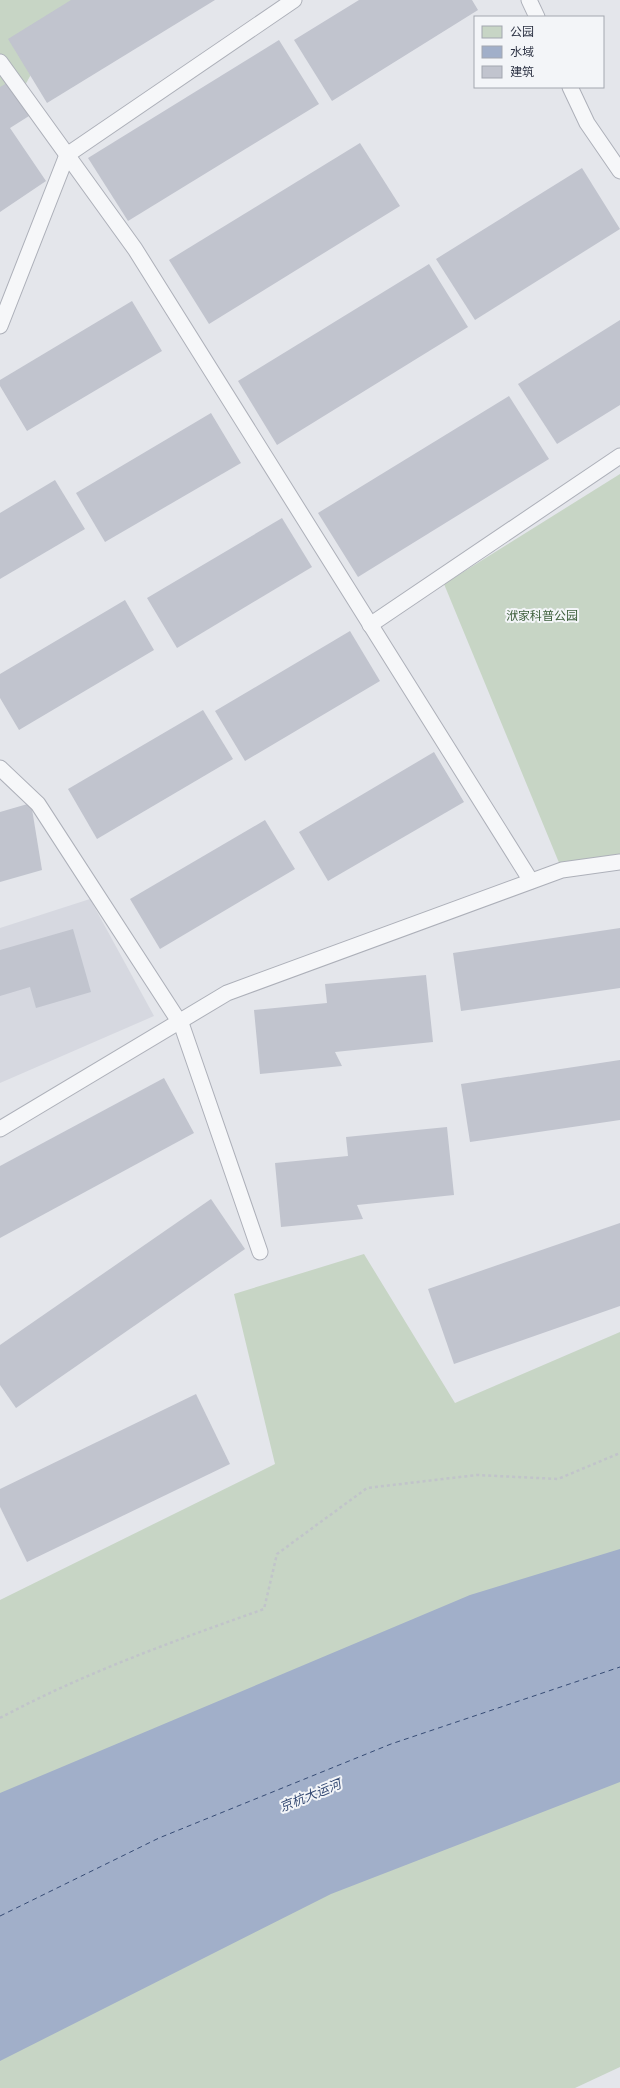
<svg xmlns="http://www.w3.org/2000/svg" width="620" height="2088" font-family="Signika,'Noto Sans SC',sans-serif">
	<rect width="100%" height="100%" fill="#e4e6eb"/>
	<polygon fill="#d6d8e0" points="90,899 154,1016 0,1083 0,928"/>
	<g fill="#c7d5c5">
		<polygon points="0,0 113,0 52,36 0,131"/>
		<polygon points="620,474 620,862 562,870 444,584"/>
		<polygon points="364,1254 455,1403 620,1332 620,2067 575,2088 0,2088 0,1600 275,1464 234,1294"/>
	</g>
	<polygon fill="#a1afc9" points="620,1549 620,1782 331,1894 0,2061 0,1793 470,1595"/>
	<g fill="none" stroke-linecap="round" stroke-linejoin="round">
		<polyline stroke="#374c75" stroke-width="1" stroke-dasharray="5 4" stroke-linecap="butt" points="0,1916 159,1838 391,1744 620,1667"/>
	</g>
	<g fill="#c1c4ce">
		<polygon points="71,0 215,0 47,103 8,39"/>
		<polygon points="359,0 472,0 478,10 332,101 294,40"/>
		<polygon points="279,40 319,104 128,221 88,158"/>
		<polygon points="7,83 29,116 10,128 46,181 0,212 0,87"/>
		<polygon points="360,143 400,206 209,324 169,260"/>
		<polygon points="582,168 620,229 475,320 436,259"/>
		<polygon points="429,264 468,327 277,445 238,381"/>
		<polygon points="132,301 162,351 27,431 0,386 0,380"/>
		<polygon points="620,320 620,405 557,444 518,384"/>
		<polygon points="509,396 549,459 358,577 318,513"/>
		<polygon points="211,413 241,463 105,542 76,493"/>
		<polygon points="55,480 85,529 0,579 0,513"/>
		<polygon points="282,518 312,567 177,648 147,598"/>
		<polygon points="125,600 154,650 19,730 0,698 0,674"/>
		<polygon points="350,631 380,681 245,761 215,711"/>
		<polygon points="203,710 233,759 97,839 68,789"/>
		<polygon points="434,752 464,802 328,881 299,832"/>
		<polygon points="31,803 42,870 0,882 0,812"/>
		<polygon points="265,820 295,869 160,949 130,899"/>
		<polygon points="620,928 620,988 461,1011 453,953"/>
		<polygon points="73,929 91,992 36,1008 30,987 0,996 0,950"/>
		<polygon points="426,975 433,1042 335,1052 342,1066 260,1074 254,1010 327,1003 325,984"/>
		<polygon points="620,1060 620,1120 470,1142 461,1084"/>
		<polygon points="164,1078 194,1133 0,1238 0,1166"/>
		<polygon points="447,1127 454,1195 357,1205 363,1219 281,1227 275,1163 348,1156 346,1137"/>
		<polygon points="211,1199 245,1249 16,1408 0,1385 0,1345"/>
		<polygon points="620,1223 620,1306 454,1364 428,1289"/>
		<polygon points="196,1394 230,1464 27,1562 0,1507 0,1489"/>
	</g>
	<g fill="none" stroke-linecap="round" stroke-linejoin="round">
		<g stroke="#adb0b9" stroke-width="17">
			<g id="service">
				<polyline points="529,0 537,17"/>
				<polyline points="0,62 135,249 531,881"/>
				<polyline points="570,87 587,123 620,171"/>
				<polyline points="0,326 67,155 294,0"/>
				<polyline points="370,625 620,456"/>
				<polyline points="0,768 38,804 182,1026 260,1252"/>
				<polyline points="0,1129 227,993 562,870 620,862"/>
			</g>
		</g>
		<path stroke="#c1c4ca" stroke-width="2.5" stroke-dasharray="3 3" stroke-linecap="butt" d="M0 1718C84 1673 174 1641 264 1609L277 1554 367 1488 477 1475 558 1479 620 1453"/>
		<use href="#service" stroke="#f6f7f9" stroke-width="15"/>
	</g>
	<g text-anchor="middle" stroke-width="4" stroke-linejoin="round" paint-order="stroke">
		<g font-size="12" fill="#3c5e3a" stroke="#f3f5f8">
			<text x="542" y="620">洑家科普公园</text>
		</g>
		<g font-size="13" font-style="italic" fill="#374c75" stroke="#f3f5f8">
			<text transform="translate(310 1795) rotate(-22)" y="5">京杭大运河</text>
		</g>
	</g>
	<rect x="474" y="16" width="130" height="72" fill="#f3f5f8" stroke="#a3a7b0"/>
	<rect x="482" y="26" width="20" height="12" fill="#c7d5c5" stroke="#a3a7b0"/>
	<text x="510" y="36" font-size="12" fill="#2c3243">公园</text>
	<rect x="482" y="46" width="20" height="12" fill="#a1afc9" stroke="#a3a7b0"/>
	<text x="510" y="56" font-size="12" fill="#2c3243">水域</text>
	<rect x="482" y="66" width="20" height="12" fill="#c1c4ce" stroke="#a3a7b0"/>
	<text x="510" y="76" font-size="12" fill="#2c3243">建筑</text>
</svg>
